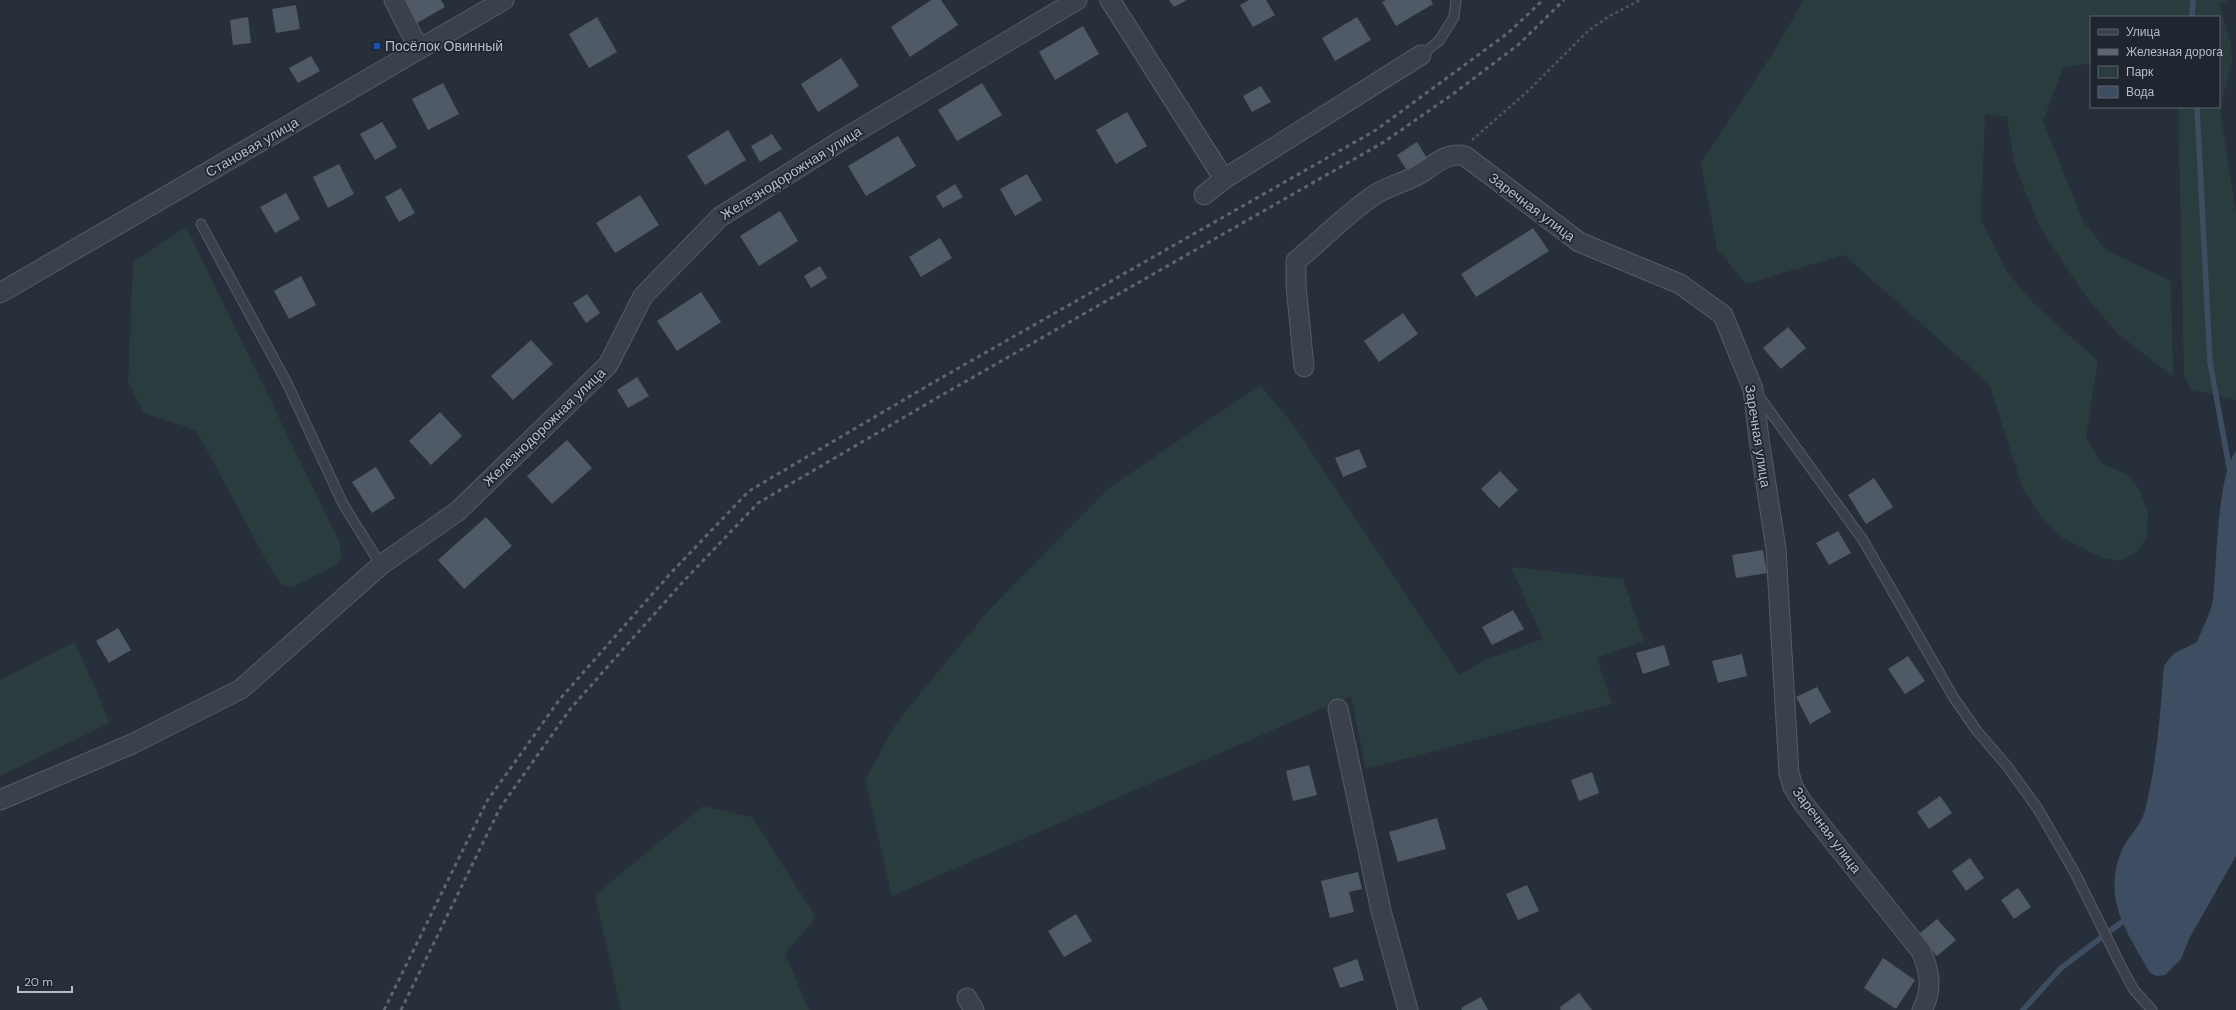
<svg xmlns="http://www.w3.org/2000/svg" width="2236" height="1010" font-family="'DM Sans',sans-serif">
	<rect width="100%" height="100%" fill="#272f3b"/>
	<g fill="#2a3c3d">
		<polygon points="1803,0 2230,0 2219,4 2231,44 2232,60 2220,110 2236,211 2236,400 2190,389 2184,375 2178,107 2219,107 2219,17 2091,17 2091,63 2063,68 2043,121 2083,221 2106,250 2171,281 2173,377 2117,333 2084,294 2040,228 2014,163 2007,116 1985,115 1981,220 2007,272 2032,302 2098,361 2086,437 2101,463 2126,474 2139,489 2148,512 2147,536 2138,551 2120,561 2102,558 2061,537 2041,516 2023,489 1989,384 1844,255 1746,284 1717,249 1701,163 1781,40"/>
		<polygon points="186,227 339,541 342,557 338,564 292,587 281,584 273,573 196,430 144,413 128,381 133,262"/>
		<polygon points="1260,385 1293,424 1459,675 1489,658 1543,639 1511,567 1623,579 1644,641 1597,658 1612,704 1366,769 1351,696 892,896 865,780 897,722 988,611 1109,488"/>
		<polygon points="75,642 110,723 0,776 0,680"/>
		<polygon points="703,806 752,817 816,917 785,954 809,1010 621,1010 595,895"/>
	</g>
	<path fill="#3f4d62" d="M2236 451V856L2189 939 2181 959 2165 975 2157 976 2150 973C2128 933 2102 901 2121 852 2127 837 2141 827 2145 810 2157 764 2160 714 2164 666L2173 654 2197 642C2202 629 2211 613 2213 599 2217 566 2217 474 2236 451Z"/>
	<g fill="none" stroke-linecap="round" stroke-linejoin="round">
		<g stroke="#3f4d62" stroke-width="5.5">
			<polyline points="2192,17 2193,0"/>
			<polyline points="2197,107 2210,362 2230,472"/>
			<polyline points="2023,1010 2061,968 2122,922 2129,919"/>
		</g>
	</g>
	<g fill="#505a66">
		<polygon points="406,0 441,0 445,7 417,23 404,1"/>
		<polygon points="931,0 941,0 958,25 910,57 891,27"/>
		<polygon points="1169,0 1187,0 1174,7"/>
		<polygon points="1249,0 1266,0 1275,15 1253,27 1240,5"/>
		<polygon points="1386,0 1431,0 1433,4 1396,26 1382,2"/>
		<polygon points="296,5 300,29 276,33 272,9"/>
		<polygon points="248,17 251,43 233,45 230,20"/>
		<polygon points="597,17 617,52 589,68 569,34"/>
		<polygon points="1357,17 1371,40 1335,61 1322,38"/>
		<polygon points="1083,26 1099,54 1055,80 1039,52"/>
		<polygon points="311,56 320,71 298,83 289,68"/>
		<polygon points="841,58 859,86 818,112 801,84"/>
		<polygon points="443,83 459,114 428,130 412,99"/>
		<polygon points="982,83 1002,115 957,141 938,110"/>
		<polygon points="1261,86 1271,102 1252,112 1243,96"/>
		<polygon points="1127,112 1147,146 1116,164 1096,130"/>
		<polygon points="382,122 397,147 375,160 360,134"/>
		<polygon points="728,130 746,160 705,185 687,156"/>
		<polygon points="772,134 782,149 760,162 751,146"/>
		<polygon points="898,136 916,166 866,196 848,166"/>
		<polygon points="1417,142 1428,160 1408,172 1397,155"/>
		<polygon points="339,164 354,194 328,208 313,177"/>
		<polygon points="1027,174 1042,200 1015,216 1000,189"/>
		<polygon points="955,184 963,197 943,208 936,196"/>
		<polygon points="401,188 415,213 399,222 385,197"/>
		<polygon points="286,193 300,219 275,233 260,207"/>
		<polygon points="640,195 659,225 615,253 596,223"/>
		<polygon points="780,211 798,241 759,266 740,236"/>
		<polygon points="1533,228 1549,251 1476,297 1461,274"/>
		<polygon points="940,238 952,258 921,277 909,257"/>
		<polygon points="820,266 827,278 811,288 804,276"/>
		<polygon points="301,276 316,305 289,319 274,291"/>
		<polygon points="701,292 721,322 677,351 657,321"/>
		<polygon points="587,294 600,313 586,323 573,303"/>
		<polygon points="1403,313 1418,334 1379,362 1364,341"/>
		<polygon points="1788,327 1806,348 1781,369 1763,348"/>
		<polygon points="531,340 553,364 513,400 491,376"/>
		<polygon points="637,377 649,396 628,408 617,390"/>
		<polygon points="440,412 462,436 431,465 409,441"/>
		<polygon points="567,440 592,468 552,504 527,476"/>
		<polygon points="1359,449 1367,467 1343,477 1335,458"/>
		<polygon points="376,467 395,498 372,513 352,482"/>
		<polygon points="1500,471 1518,490 1499,508 1481,489"/>
		<polygon points="1874,478 1893,507 1866,524 1848,495"/>
		<polygon points="486,517 512,546 464,589 438,560"/>
		<polygon points="1838,531 1851,553 1829,565 1816,543"/>
		<polygon points="1763,550 1767,573 1736,578 1732,555"/>
		<polygon points="1513,610 1524,629 1492,645 1482,627"/>
		<polygon points="118,628 131,650 109,663 96,641"/>
		<polygon points="1664,645 1670,665 1643,674 1636,653"/>
		<polygon points="1742,654 1747,676 1718,683 1712,661"/>
		<polygon points="1908,656 1925,681 1905,694 1888,669"/>
		<polygon points="1817,687 1831,712 1810,724 1796,697"/>
		<polygon points="1309,765 1317,795 1293,801 1286,771"/>
		<polygon points="1592,772 1599,793 1579,801 1571,780"/>
		<polygon points="1940,796 1952,813 1929,829 1917,812"/>
		<polygon points="1437,818 1446,849 1398,862 1389,832"/>
		<polygon points="1970,858 1984,878 1966,891 1952,871"/>
		<polygon points="1358,872 1362,889 1349,892 1354,912 1330,918 1321,881"/>
		<polygon points="1527,885 1539,911 1518,920 1506,894"/>
		<polygon points="2018,888 2031,907 2014,919 2001,900"/>
		<polygon points="1076,914 1092,941 1064,957 1048,931"/>
		<polygon points="1937,919 1956,940 1937,956 1918,935"/>
		<polygon points="1883,958 1915,980 1896,1009 1864,988"/>
		<polygon points="1357,959 1364,980 1340,988 1333,968"/>
		<polygon points="1579,993 1592,1010 1561,1010 1559,1008"/>
		<polygon points="1481,997 1488,1010 1462,1010 1461,1008"/>
	</g>
	<g fill="none" stroke-linecap="round" stroke-linejoin="round">
		<g stroke="#565c66" stroke-width="11">
			<g id="service">
				<polyline points="1421,55 1439,41 1454,17 1456,0"/>
				<polyline points="201,224 287,383 343,504 381,565"/>
				<polyline points="1758,395 1863,540 1954,698 1977,731 2007,766 2038,809 2075,873 2120,964 2134,990 2152,1010"/>
			</g>
		</g>
		<g stroke="#565c66" stroke-width="21">
			<g id="minor">
				<polyline points="394,0 419,49"/>
				<polyline points="1110,0 1224,179 1204,195"/>
				<polyline points="1224,179 1421,55"/>
				<polyline points="0,293 504,0"/>
				<path d="M1304 367 1296 286V261C1323 239 1347 213 1376 194 1389 186 1405 182 1418 175 1434 166 1446 151 1465 156L1579 242 1680 284 1723 315 1753 389 1759 439 1776 549 1789 773 1793 787 1803 803 1921 951C1930 971 1933 990 1922 1010"/>
				<polyline points="1338,709 1381,911 1408,1010"/>
				<polyline points="0,800 132,744 241,689 381,565 458,511 608,365 643,296 720,217 842,140 1077,0"/>
				<polyline points="967,998 974,1010"/>
			</g>
		</g>
		<polyline stroke="#49595b" stroke-width="2.5" stroke-dasharray="3 3" stroke-linecap="butt" points="1472,140 1528,91 1588,31 1608,17 1640,0"/>
		<use href="#service" stroke="#3b414b" stroke-width="9"/>
		<use href="#minor" stroke="#3b414b" stroke-width="19"/>
		<g stroke="#5d6672" stroke-width="3" stroke-dasharray="4 4" stroke-linecap="butt">
			<polyline points="384,1010 487,801 560,699 669,575 749,491 934,382 1376,130 1508,33 1543,0"/>
			<polyline points="401,1010 500,808 571,708 680,585 758,503 942,395 1384,142 1453,94 1518,45 1564,0"/>
		</g>
	</g>
	<rect fill="#1a4fb4" stroke="#202630" stroke-width="1.5" x="373" y="42" width="8" height="8" rx="2"/>
	<g text-anchor="middle" stroke-width="3.5" stroke-linejoin="round" paint-order="stroke">
		<g font-size="14" fill="#b7bdc7" stroke="#202630" text-anchor="start">
			<text x="385" y="51">Посёлок Овинный</text>
		</g>
		<g font-size="14" fill="#b7bdc7" stroke="#202630">
			<text transform="translate(252 147) rotate(-30)" y="5">Становая улица</text>
			<text transform="translate(791 173) rotate(-32)" y="5">Железнодорожная улица</text>
			<text transform="translate(1532 207) rotate(37)" y="5">Заречная улица</text>
			<text transform="translate(544 427) rotate(-44)" y="5">Железнодорожная улица</text>
			<text transform="translate(1758 436) rotate(81)" y="5">Заречная улица</text>
			<text transform="translate(1827 830) rotate(53)" y="5">Заречная улица</text>
		</g>
	</g>
	<rect x="2090" y="16" width="130" height="92" fill="#202630" stroke="#5c626c"/>
	<rect x="2098" y="29" width="20" height="6" fill="#3b414b" stroke="#5c626c"/>
	<text x="2126" y="36" font-size="12" fill="#b7bdc7">Улица</text>
	<rect x="2098" y="49" width="20" height="6" fill="#5d6672" stroke="#5c626c"/>
	<text x="2126" y="56" font-size="12" fill="#b7bdc7">Железная дорога</text>
	<rect x="2098" y="66" width="20" height="12" fill="#2a3c3d" stroke="#5c626c"/>
	<text x="2126" y="76" font-size="12" fill="#b7bdc7">Парк</text>
	<rect x="2098" y="86" width="20" height="12" fill="#3f4d62" stroke="#5c626c"/>
	<text x="2126" y="96" font-size="12" fill="#b7bdc7">Вода</text>
	<path d="M18 986v6h54v-6" fill="none" stroke="#b7bdc7" stroke-width="2"/>
	<text x="24" y="986" font-size="12" fill="#b7bdc7" stroke="#202630" stroke-width="3" paint-order="stroke">20 m</text>
</svg>
